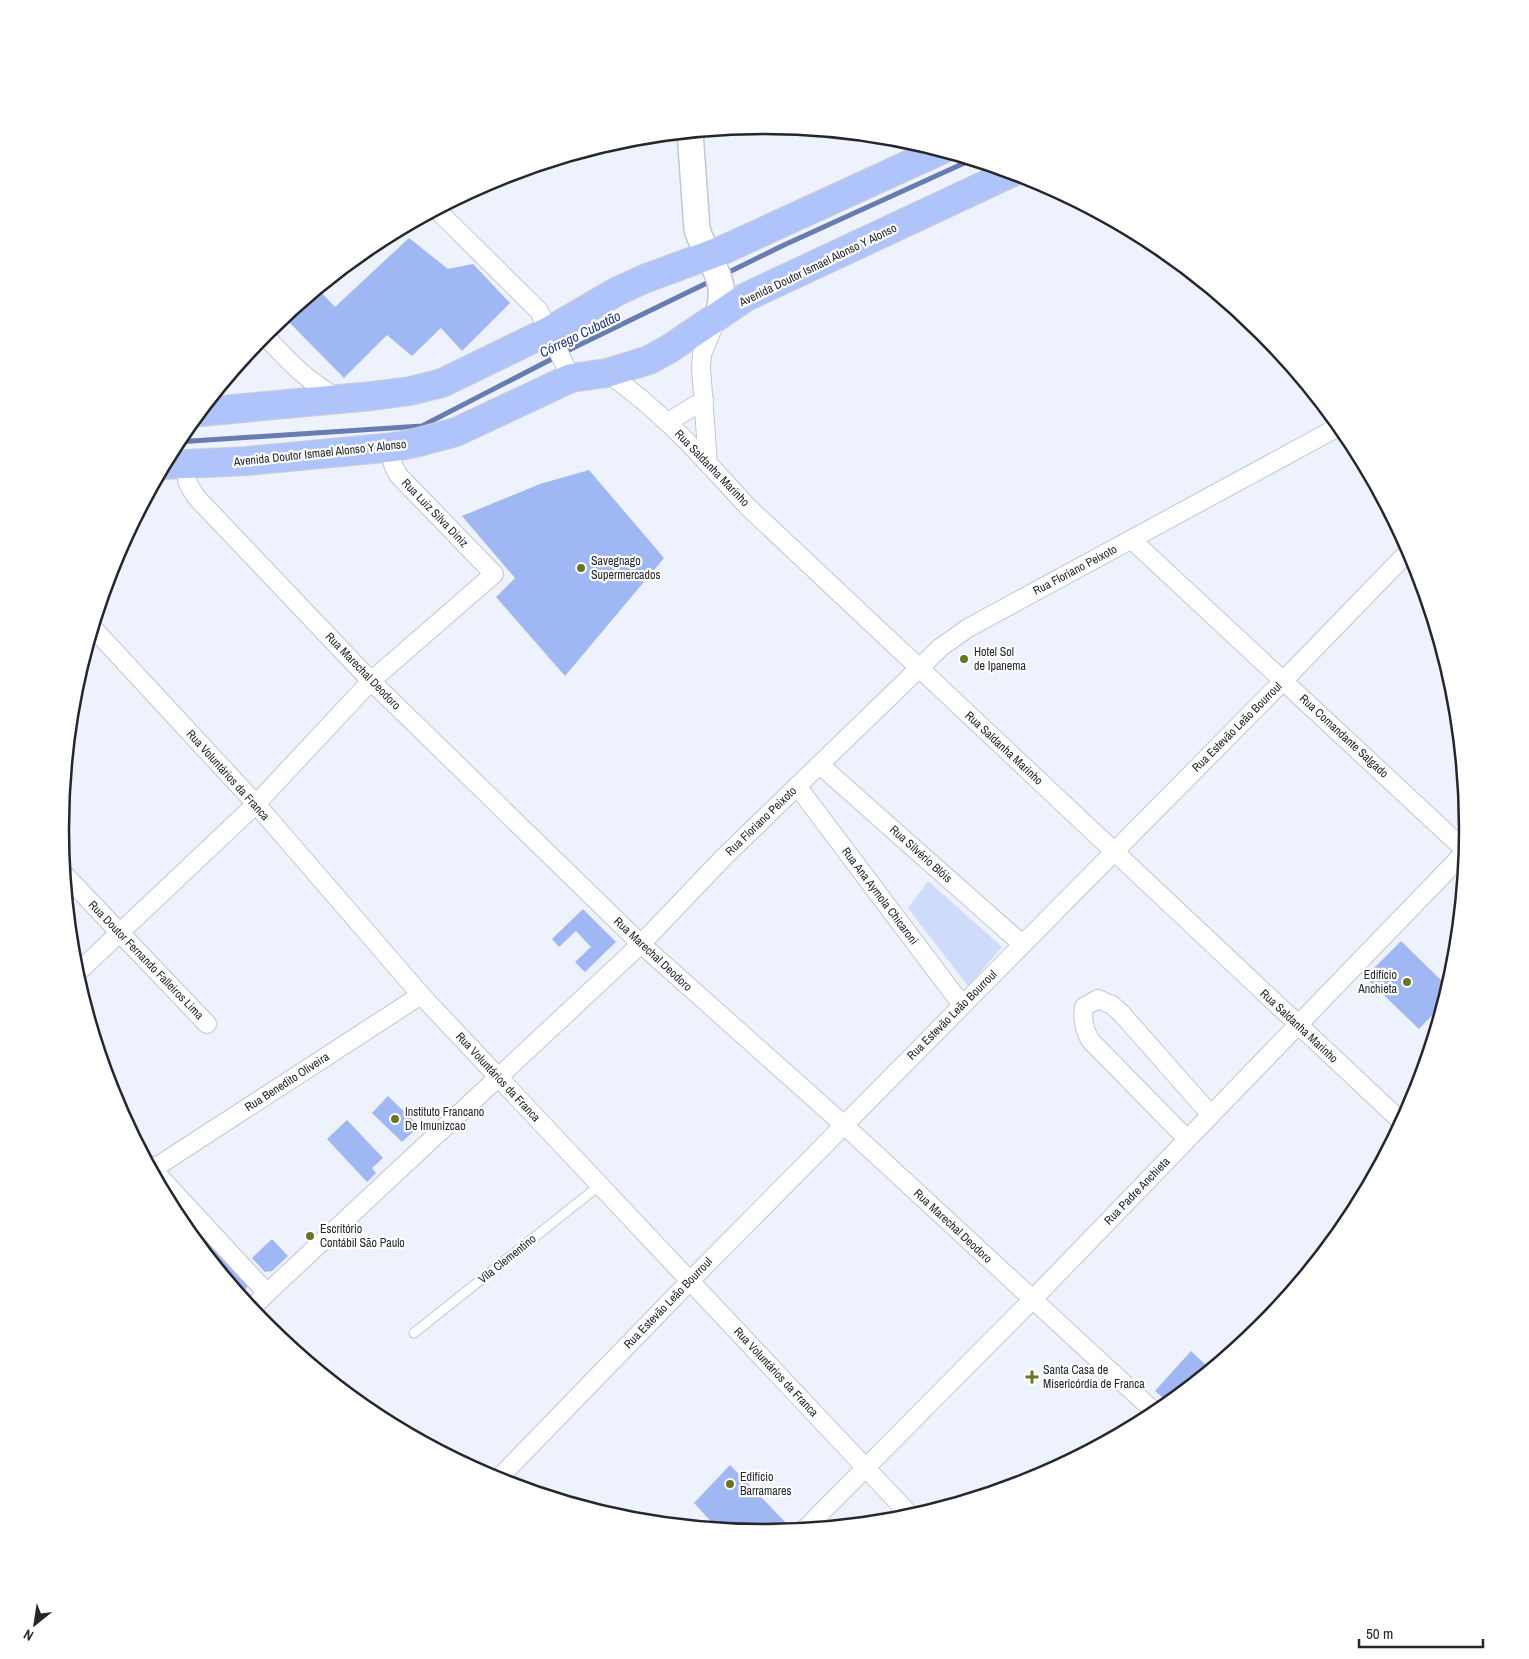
<svg xmlns="http://www.w3.org/2000/svg" width="1529" height="1659" font-family="'Archivo Narrow',sans-serif">
	<rect width="100%" height="100%" fill="#eef2fd"/>
	<polygon fill="#cedbfa" points="928,881 1002,947 968,986 908,908"/>
	<g fill="none" stroke-linecap="round" stroke-linejoin="round">
		<g stroke="#677cb0" stroke-width="5">
			<polyline points="723,275 784,245 971,160"/>
			<polyline points="177,442 422,426 573,348 711,281"/>
		</g>
	</g>
	<g fill="#9fb7f2">
		<polygon points="409,238 448,269 473,264 510,303 462,351 441,328 412,356 387,335 344,378 284,317 318,289 335,307"/>
		<polygon points="589,470 664,558 565,676 496,597 515,578 462,516 540,484"/>
		<polygon points="583,909 616,942 585,972 575,962 591,947 576,931 559,947 552,939"/>
		<polygon points="1401,941 1449,988 1444,1003 1419,1029 1365,977"/>
		<polygon points="388,1096 419,1126 402,1142 372,1113"/>
		<polygon points="347,1120 383,1158 372,1168 376,1173 367,1182 327,1139"/>
		<polygon points="272,1239 288,1256 272,1271 265,1272 252,1258"/>
		<polygon points="210,1240 249,1285 240,1296 202,1249"/>
		<polygon points="1191,1351 1211,1370 1170,1404 1155,1391"/>
		<polygon points="730,1465 790,1527 785,1532 764,1534 718,1529 694,1503"/>
	</g>
	<g fill="none" stroke-linecap="round" stroke-linejoin="round">
		<g stroke="#c0c6d3" stroke-width="11">
			<polyline id="service" points="414,1333 600,1185"/>
		</g>
		<g stroke="#c0c6d3" stroke-width="20">
			<g id="minor">
				<polyline points="437,210 539,311 571,378"/>
				<path d="M264 335C289 361 305 380 338 398"/>
				<path d="M607 373C661 410 704 459 748 507L1403 1123"/>
				<polyline points="668,422 704,400"/>
				<path d="M186 464C185 480 188 485 197 498L371 681 641 944 844 1125 1157 1414"/>
				<polyline points="708,464 701,368 702,354 717,318"/>
				<polyline points="1132,540 1467,852"/>
				<polyline points="93,628 256,804 421,995 912,1517"/>
				<polyline points="820,765 1022,944"/>
				<polyline points="797,786 962,1005"/>
				<polyline points="64,874 207,1024"/>
				<path d="M76 974 256 804 371 681 494 574 400 477C392 466 390 459 394 447"/>
				<path d="M1187 1139 1090 1040C1084 1029 1082 1020 1084 1007L1098 999 1112 1005 1121 1013 1211 1115"/>
				<polyline points="148,1164 267,1293"/>
				<polyline points="153,1169 421,995"/>
				<polyline points="251,1309 267,1293 641,944 724,857 941,647 968,628 1340,426"/>
				<polyline points="496,1481 690,1281 1284,680 1410,550"/>
				<polyline points="804,1530 1033,1299 1467,850"/>
			</g>
		</g>
		<g stroke="#c0c6d3" stroke-width="28">
			<path id="secondary" d="M690 132 697 229C708 265 731 277 717 317"/>
		</g>
		<g stroke="#cfcfd1" stroke-width="30">
			<g id="primary">
				<polyline points="201,412 372,396 410,391 442,383 549,331 616,292 644,279 723,250 941,150"/>
				<polyline points="164,465 247,461 394,447 419,442 456,432 571,378 607,373 649,360 669,349 746,297 1013,172"/>
			</g>
		</g>
		<use href="#service" stroke="#fff" stroke-width="9"/>
		<use href="#minor" stroke="#fff" stroke-width="18"/>
		<use href="#secondary" stroke="#fff" stroke-width="25"/>
		<use href="#primary" stroke="#afc4fa" stroke-width="28"/>
	</g>
	<g fill="#697520" stroke="#fff" stroke-width="2">
		<circle cx="581" cy="568" r="5"/>
		<circle cx="964" cy="659" r="5"/>
		<circle cx="1407" cy="982" r="5"/>
		<circle cx="395" cy="1119" r="5"/>
		<circle cx="310" cy="1236" r="5"/>
		<path d="M1029.5 1369.5h5v5h5v5h-5v5h-5v-5h-5v-5h5z"/>
		<circle cx="730" cy="1484" r="5"/>
	</g>
	<g text-anchor="middle" stroke-width="4.5" stroke-linejoin="round" paint-order="stroke">
		<g font-size="12" fill="#25272c" stroke="#fff">
			<text transform="translate(818 265) rotate(-26)" y="4">Avenida Doutor Ismael Alonso Y Alonso</text>
			<text transform="translate(320 453) rotate(-6)" y="4">Avenida Doutor Ismael Alonso Y Alonso</text>
			<text transform="translate(712 468) rotate(46)" y="4">Rua Saldanha Marinho</text>
			<text transform="translate(435 513) rotate(46)" y="4">Rua Luiz Silva Diniz</text>
			<text transform="translate(1075 570) rotate(-28)" y="4">Rua Floriano Peixoto</text>
			<text transform="translate(363 671) rotate(46)" y="4">Rua Marechal Deodoro</text>
			<text transform="translate(1237 727) rotate(-45)" y="4">Rua Estevão Leão Bourroul</text>
			<text transform="translate(1344 736) rotate(43)" y="4">Rua Comandante Salgado</text>
			<text transform="translate(1004 748) rotate(43)" y="4">Rua Saldanha Marinho</text>
			<text transform="translate(228 775) rotate(48)" y="4">Rua Voluntários da Franca</text>
			<text transform="translate(761 821) rotate(-44)" y="4">Rua Floriano Peixoto</text>
			<text transform="translate(921 854) rotate(42)" y="4">Rua Silvério Blóis</text>
			<text transform="translate(880 896) rotate(53)" y="4">Rua Ana Aymola Chicaroni</text>
			<text transform="translate(653 954) rotate(43)" y="4">Rua Marechal Deodoro</text>
			<text transform="translate(146 960) rotate(46)" y="4">Rua Doutor Fernando Falleiros Lima</text>
			<text transform="translate(952 1015) rotate(-45)" y="4">Rua Estevão Leão Bourroul</text>
			<text transform="translate(1299 1026) rotate(43)" y="4">Rua Saldanha Marinho</text>
			<text transform="translate(498 1077) rotate(47)" y="4">Rua Voluntários da Franca</text>
			<text transform="translate(287 1082) rotate(-33)" y="4">Rua Benedito Oliveira</text>
			<text transform="translate(1137 1191) rotate(-46)" y="4">Rua Padre Anchieta</text>
			<text transform="translate(953 1226) rotate(43)" y="4">Rua Marechal Deodoro</text>
			<text transform="translate(507 1259) rotate(-39)" y="4">Vila Clementino</text>
			<text transform="translate(668 1303) rotate(-46)" y="4">Rua Estevão Leão Bourroul</text>
			<text transform="translate(776 1372) rotate(47)" y="4">Rua Voluntários da Franca</text>
		</g>
		<g font-size="12" fill="#25272c" stroke="#fff" text-anchor="start">
			<text x="591" y="565">Savegnago<tspan x="591" dy="14">Supermercados</tspan></text>
			<text x="974" y="656">Hotel Sol<tspan x="974" dy="14">de Ipanema</tspan></text>
			<text x="1397" y="979" text-anchor="end">Edifício<tspan x="1397" dy="14">Anchieta</tspan></text>
			<text x="405" y="1116">Instituto Francano<tspan x="405" dy="14">De Imunizcao</tspan></text>
			<text x="320" y="1233">Escritório<tspan x="320" dy="14">Contábil São Paulo</tspan></text>
			<text x="1043" y="1374">Santa Casa de<tspan x="1043" dy="14">Misericórdia de Franca</tspan></text>
			<text x="740" y="1481">Edifício<tspan x="740" dy="14">Barramares</tspan></text>
		</g>
		<g font-size="14" font-style="italic" fill="#1f388a" stroke="#fff">
			<text transform="translate(580 334) rotate(-26)" y="5">Córrego Cubatão</text>
		</g>
	</g>
	<path d="M0 0H1529V1659H0ZM69 829a695 695 0 1 1 1390 0a695 695 0 1 1-1390 0Z" fill="#fff" fill-rule="evenodd"/>
	<path fill="none" stroke="#25272c" stroke-width="2.5" d="M69 829a695 695 0 1 1 1390 0a695 695 0 1 1-1390 0Z"/>
	<g transform="translate(35 1624) rotate(210)" stroke="#ffffff" stroke-width="4" paint-order="stroke">
	<path d="M0-4L9 19L0 12L-9 19Z" fill="#25272c"/>
	<text y="-8" font-size="14" font-weight="bold" text-anchor="middle" fill="#25272c">N</text>
	</g>
	<path d="M1359 1639v8h124v-8" fill="none" stroke="#25272c" stroke-width="2.5"/>
	<text x="1366" y="1639" font-size="15" fill="#25272c" stroke="#ffffff" stroke-width="4" paint-order="stroke">50 m</text>
</svg>
